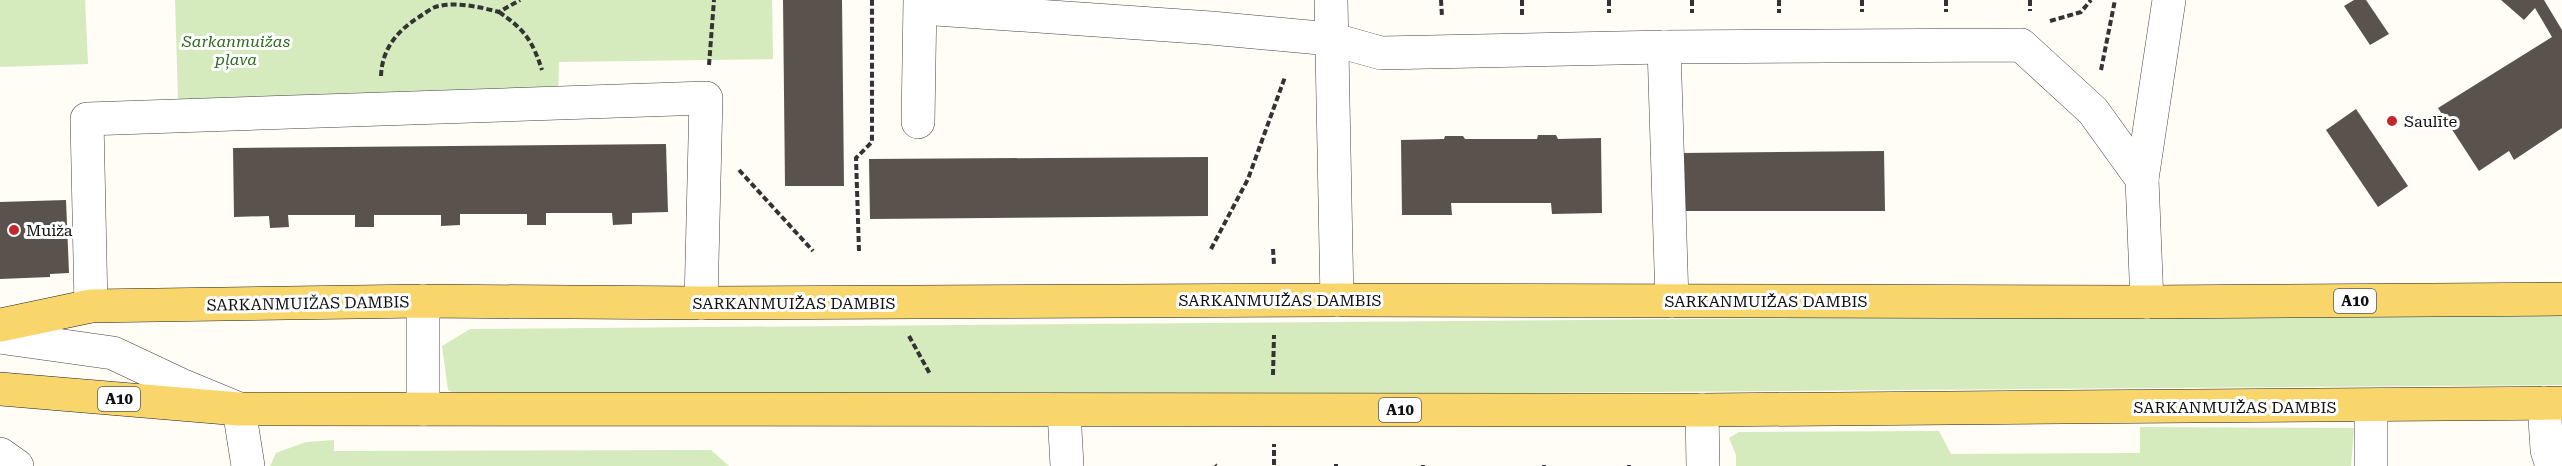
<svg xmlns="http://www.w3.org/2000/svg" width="2562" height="466" font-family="'Roboto Serif',serif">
	<rect width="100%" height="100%" fill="#fffdf5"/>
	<g fill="#d5ebbd">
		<polygon points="0,0 85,0 88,64 0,67"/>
		<polygon points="175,0 772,0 773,59 559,62 558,94 178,101"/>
		<polygon points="2562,312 2562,385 472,401 448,390 442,346 470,329"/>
		<polygon points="2140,427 2354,428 2351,466 1736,466 1736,455 1729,438 1739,432 1939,431 1951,454 2140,453"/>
		<polygon points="334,440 334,451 711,450 729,466 270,466 276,453 306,442"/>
	</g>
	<g fill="#5a524d">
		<polygon points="783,0 842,0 844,186 785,186"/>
		<polygon points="2354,0 2366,0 2389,34 2370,45 2344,6"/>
		<polygon points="2501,0 2544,0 2562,30 2562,128 2514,160 2509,151 2479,171 2438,108 2552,37 2535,8 2524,20"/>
		<polygon points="2356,109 2408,186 2378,207 2326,130"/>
		<polygon points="1538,135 1556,135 1558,139 1601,138 1602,213 1552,214 1551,203 1451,203 1452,215 1402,215 1401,140 1444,139 1445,136 1463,136 1465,139 1537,139"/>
		<polygon points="666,144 668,212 632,213 632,224 613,225 612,213 546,213 546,225 527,225 527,214 460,214 460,225 441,226 441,215 374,215 374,227 355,227 355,215 288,215 289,227 270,228 269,216 234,217 233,148"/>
		<polygon points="1884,151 1885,211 1681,211 1681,153"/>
		<polygon points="1208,157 1208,216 870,219 869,159"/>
		<polygon points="66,200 69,273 50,274 50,277 0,279 0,202"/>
	</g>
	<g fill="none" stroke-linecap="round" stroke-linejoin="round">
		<g stroke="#444" stroke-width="34">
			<g id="minor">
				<polyline points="1331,0 1337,300"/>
				<polyline points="921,8 1211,28 1331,39 1381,53 1664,47 2021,45 2093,111 2142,179 2147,302"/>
				<polyline points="1664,47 1672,301"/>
				<polyline points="918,122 920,0"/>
				<polyline points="2142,179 2169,0"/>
				<polyline points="423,301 423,409"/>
				<polyline points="91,306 87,119 706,98 701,303"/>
				<polyline points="0,337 113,353 181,385 239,409 248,466"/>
				<polyline points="2544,403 2547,450 2552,466"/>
				<polyline points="1702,410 1703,466"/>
				<polyline points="1064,411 1067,466"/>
				<polyline points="0,454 17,466"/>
				<polyline points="2371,466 2371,406"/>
			</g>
		</g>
		<g stroke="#222" stroke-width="34">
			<g id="major">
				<polyline points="0,325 91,306 423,301 701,303 1337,300 2147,302 2562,299"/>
				<polyline points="0,389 239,409 1702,410 2562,403"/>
			</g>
		</g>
		<g stroke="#333" stroke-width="4" stroke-dasharray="6 3" stroke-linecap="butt">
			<polyline points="1441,0 1442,17"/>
			<polyline points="1522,0 1522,17"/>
			<polyline points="1609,0 1609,13"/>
			<polyline points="1692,0 1692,13"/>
			<polyline points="1779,0 1779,13"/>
			<polyline points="1862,0 1862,12"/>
			<polyline points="1946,0 1946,12"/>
			<polyline points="2030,0 2030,11"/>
			<path d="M499 12C525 30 532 40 542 70"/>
			<polyline points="2050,21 2081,12 2091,0"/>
			<polyline points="709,65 714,0"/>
			<polyline points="2101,70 2115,0"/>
			<path d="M381 76C382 49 397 31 419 17 424 14 430 9 435 7 455 1 480 7 499 12L520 0"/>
			<polyline points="739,170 813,251"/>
			<polyline points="1211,249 1248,179 1285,77"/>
			<polyline points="1273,249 1274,265"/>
			<polyline points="859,251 856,158 872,142 872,0"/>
			<polyline points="909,336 930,374"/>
			<polyline points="1273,375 1274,335"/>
			<polyline points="1215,465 1216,466"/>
			<polyline points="1274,465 1274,444"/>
			<polyline points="1544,465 1544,466"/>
			<polyline points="1336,466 1336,464"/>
			<polyline points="1423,466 1423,465"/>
			<polyline points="1629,466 1629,465"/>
		</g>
		<use href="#minor" stroke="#fff" stroke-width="33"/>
		<use href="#major" stroke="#f9d66b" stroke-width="33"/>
	</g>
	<g fill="#c4262e" stroke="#fff" stroke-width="2">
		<circle cx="2392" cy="121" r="6"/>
		<circle cx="14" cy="230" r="6"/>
	</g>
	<g text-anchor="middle" stroke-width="6" stroke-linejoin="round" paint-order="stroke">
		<g fill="#fff" stroke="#585858" stroke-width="1.5">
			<rect x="2334" y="289" width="42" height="24" rx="4.5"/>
			<rect x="98" y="387" width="42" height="24" rx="4.5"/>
			<rect x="1379" y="398" width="42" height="24" rx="4.5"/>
		</g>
		<g font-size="15" font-weight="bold" fill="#111">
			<text x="2355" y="306">A10</text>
			<text x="119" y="404">A10</text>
			<text x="1400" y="415">A10</text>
		</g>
		<g font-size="16" font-style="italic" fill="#2f6b1f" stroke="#fff">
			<text x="236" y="47">Sarkanmuižas<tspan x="236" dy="18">pļava</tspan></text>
		</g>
		<g font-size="16" fill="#111" stroke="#fff" text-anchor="start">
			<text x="2404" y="127">Saulīte</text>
			<text x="26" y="236">Muiža</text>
		</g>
		<g font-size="16" fill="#111" stroke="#fff">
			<text x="1280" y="306">SARKANMUIŽAS DAMBIS</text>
			<text x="1766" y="307">SARKANMUIŽAS DAMBIS</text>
			<text transform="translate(308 303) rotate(-1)" y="6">SARKANMUIŽAS DAMBIS</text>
			<text x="794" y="309">SARKANMUIŽAS DAMBIS</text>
			<text x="2235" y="413">SARKANMUIŽAS DAMBIS</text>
		</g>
	</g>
</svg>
